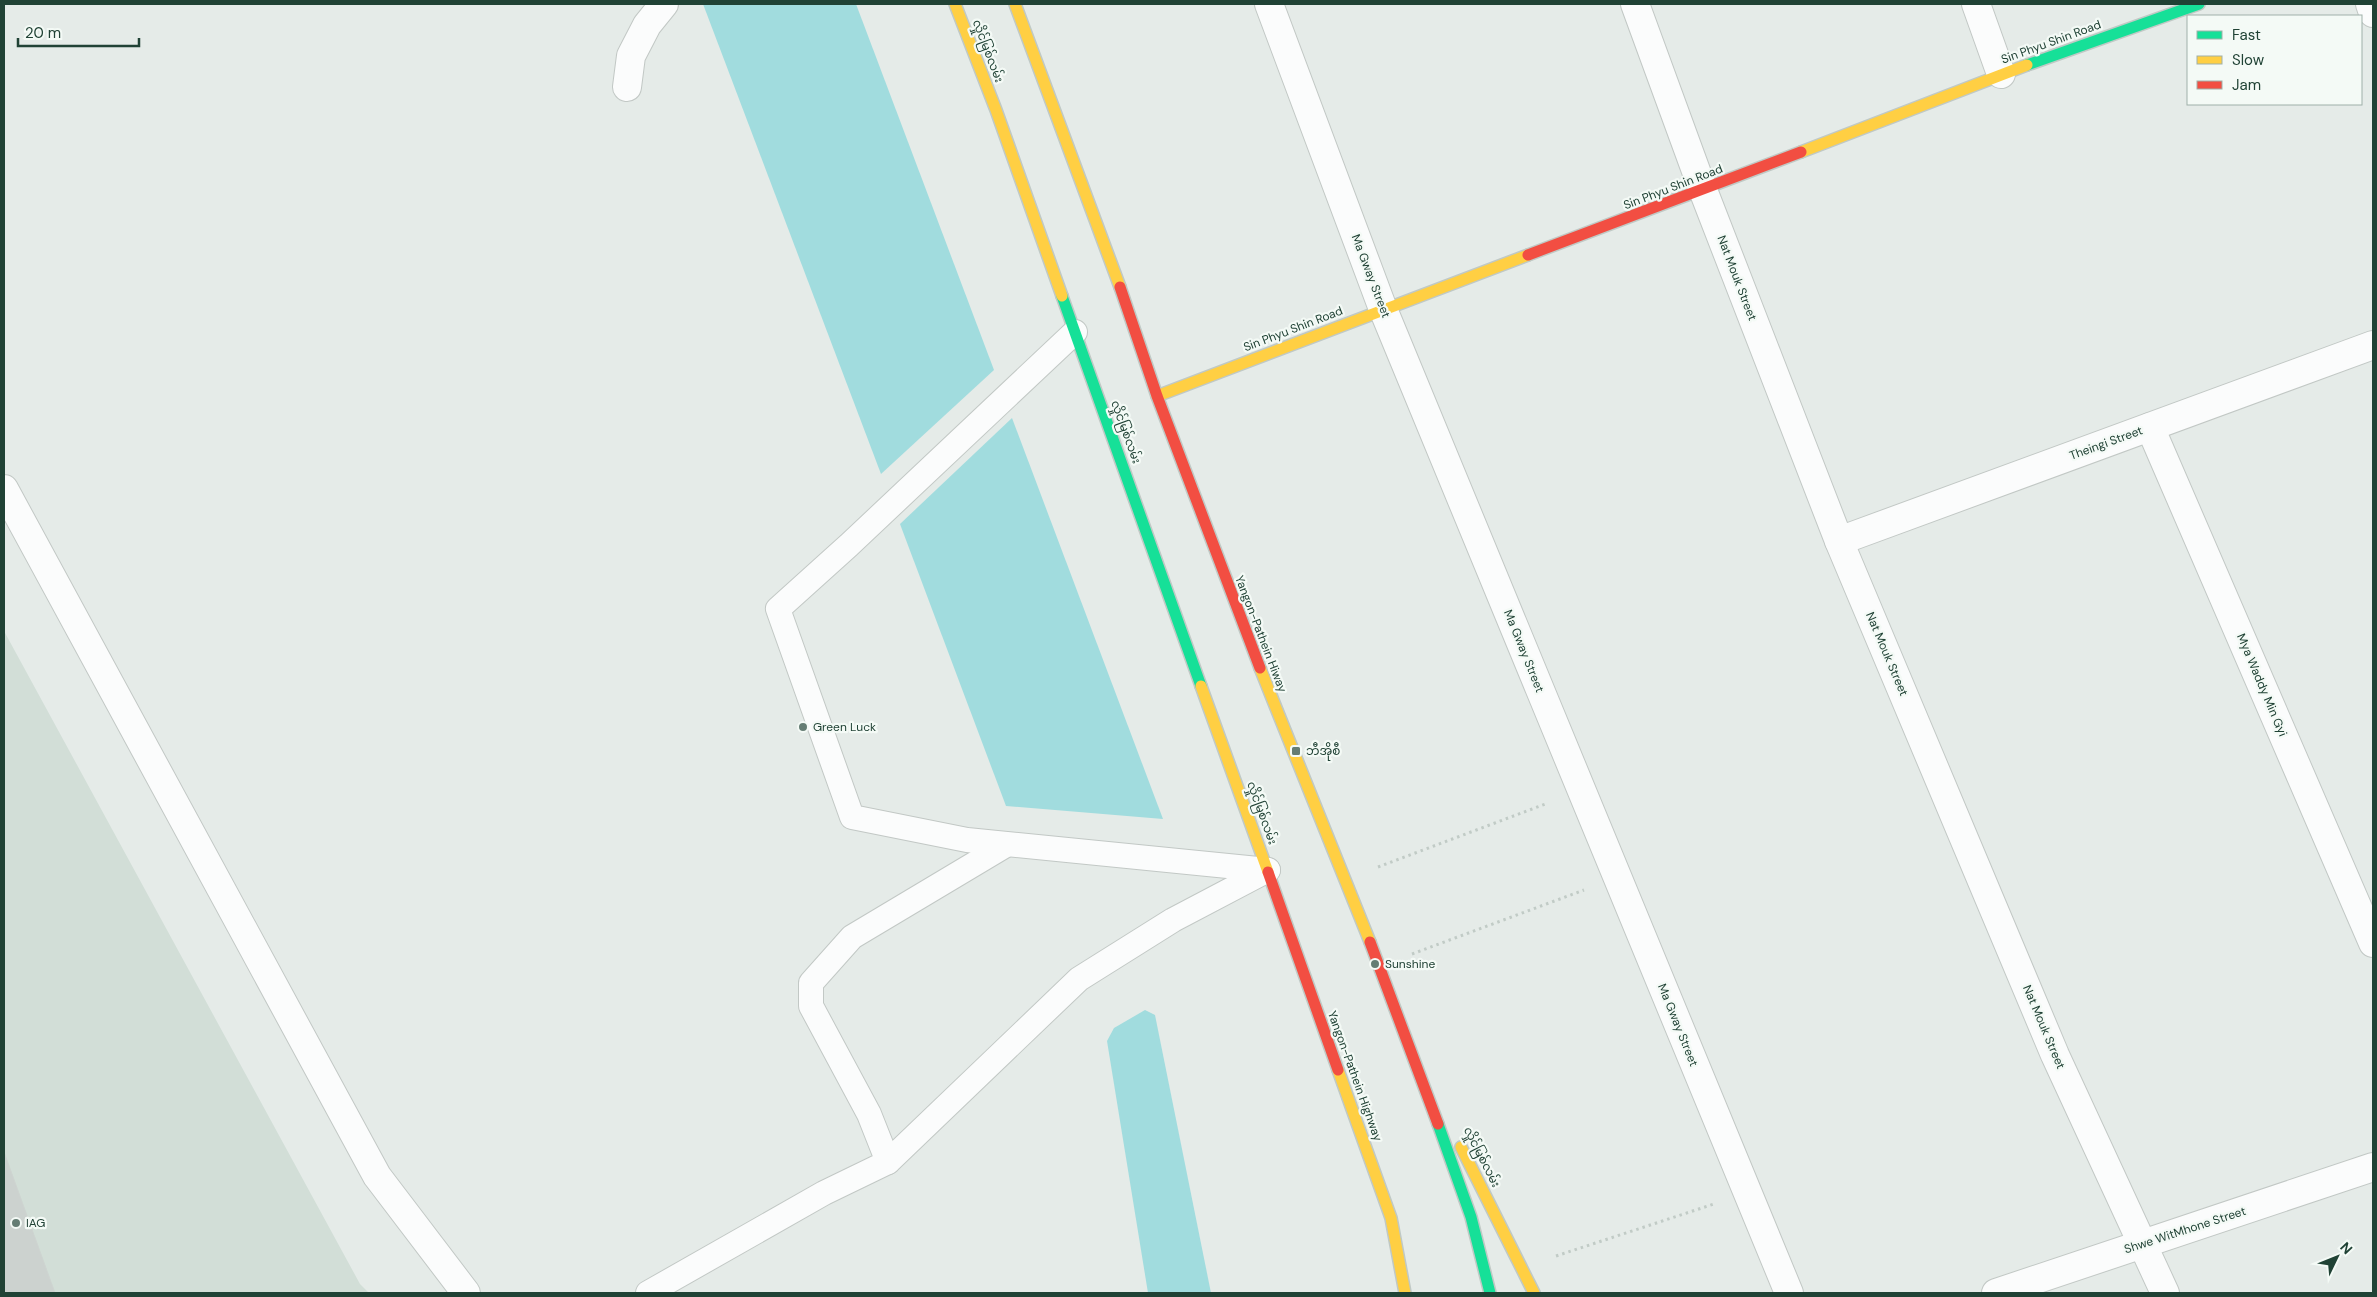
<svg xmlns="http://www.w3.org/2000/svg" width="2377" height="1297" font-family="'DM Sans','Noto Sans Myanmar',sans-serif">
	<rect width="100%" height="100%" fill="#e5ebe8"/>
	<polygon fill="#d2ded7" points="4,631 360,1284 369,1293 4,1293"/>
	<g fill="#a1dcde">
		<polygon points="703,4 856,4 994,370 881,474"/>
		<polygon points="1012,418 1163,819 1006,806 900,524"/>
		<polygon points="1145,1010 1155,1015 1211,1293 1148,1293 1107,1041 1114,1028"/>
	</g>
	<polygon fill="#ccd2cf" stroke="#ced4d1" points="4,1152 55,1293 4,1293"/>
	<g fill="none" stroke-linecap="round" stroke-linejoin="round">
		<g stroke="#c2c8c5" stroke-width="26">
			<g id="lane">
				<polyline points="1075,332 849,545 778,609 852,817 967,840 1268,870"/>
				<polyline points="888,1162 1079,979 1173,920 1268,870"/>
				<polyline points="648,1293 824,1193 888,1162 869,1114 811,1006 811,983 852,937 1006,845"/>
			</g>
		</g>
		<g stroke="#c2c8c5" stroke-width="30">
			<g id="street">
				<polyline points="1269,4 1383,309 1789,1293"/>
				<polyline points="1635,4 1703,190 1839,541 2055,1055 2165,1293"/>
				<polyline points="1976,4 2001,74"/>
				<polyline points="2370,4 2373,13"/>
				<polyline points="627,87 631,56 647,25 664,4"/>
				<polyline points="2150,427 2373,943"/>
				<polyline points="4,489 377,1176 466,1293"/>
				<polyline points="1839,541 2373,345"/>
				<polyline points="1996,1293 2373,1167"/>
			</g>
		</g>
		<g stroke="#c0c9c5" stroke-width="14">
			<g id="fast">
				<polyline points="2027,65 2199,4"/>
				<polyline points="1062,296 1201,686"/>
				<polyline points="1438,1124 1471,1217 1490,1293"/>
			</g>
		</g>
		<g stroke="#c0c9c5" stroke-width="14">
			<g id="slow">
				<polyline points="955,4 996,110 1062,296"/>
				<polyline points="1015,4 1120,287"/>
				<polyline points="1801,152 2027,65"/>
				<polyline points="1157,396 1528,255"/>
				<polyline points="1260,668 1370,942"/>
				<polyline points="1201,686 1268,872"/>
				<polyline points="1338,1070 1391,1218 1405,1293"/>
				<polyline points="1461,1147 1534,1293"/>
			</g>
		</g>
		<g stroke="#c0c9c5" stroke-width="14">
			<g id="jam">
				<polyline points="1528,255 1801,152"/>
				<polyline points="1120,287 1157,396 1260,668"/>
				<polyline points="1268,872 1338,1070"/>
				<polyline points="1370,942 1438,1124"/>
			</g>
		</g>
		<g stroke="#c1cbc6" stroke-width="3" stroke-dasharray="2.5 4" stroke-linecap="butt">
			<polyline points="1378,867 1548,803"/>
			<polyline points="1412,954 1584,890"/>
			<polyline points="1556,1256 1714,1204"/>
		</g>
		<use href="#lane" stroke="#fbfcfc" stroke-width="24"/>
		<use href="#street" stroke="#fbfcfc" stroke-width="28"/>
		<use href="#fast" stroke="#16e098" stroke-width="11"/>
		<use href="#slow" stroke="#ffcf43" stroke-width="11"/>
		<use href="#jam" stroke="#f24e42" stroke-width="11"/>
	</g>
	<g fill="#657d74" stroke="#f4faf6" stroke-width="2">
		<circle cx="803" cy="727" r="5"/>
		<rect x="1291" y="746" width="10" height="10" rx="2.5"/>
		<circle cx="1375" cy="964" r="5"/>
		<circle cx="16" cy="1223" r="5"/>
	</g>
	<g text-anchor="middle" stroke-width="4.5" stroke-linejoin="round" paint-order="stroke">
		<g font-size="12" fill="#204235" stroke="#f4faf6">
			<text transform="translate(2051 42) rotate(-20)" y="4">Sin Phyu Shin Road</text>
			<text transform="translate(988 51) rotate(69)" y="4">လှိုင်မြစ်လမ်း</text>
			<text transform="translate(1673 187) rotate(-21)" y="4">Sin Phyu Shin Road</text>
			<text transform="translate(1371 276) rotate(69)" y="4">Ma Gway Street</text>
			<text transform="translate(1737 278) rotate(69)" y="4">Nat Mouk Street</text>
			<text transform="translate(1293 329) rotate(-21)" y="4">Sin Phyu Shin Road</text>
			<text transform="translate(1126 432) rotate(70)" y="4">လှိုင်မြစ်လမ်း</text>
			<text transform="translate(2106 443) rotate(-20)" y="4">Theingi Street</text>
			<text transform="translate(1261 634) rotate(69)" y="4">Yangon-Pathein Hiway</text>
			<text transform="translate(1524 651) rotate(68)" y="4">Ma Gway Street</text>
			<text transform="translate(1887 654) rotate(67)" y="4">Nat Mouk Street</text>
			<text transform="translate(2262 685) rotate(67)" y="4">Mya Waddy Min Gyi</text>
			<text transform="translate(1262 813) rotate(70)" y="4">လှိုင်မြစ်လမ်း</text>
			<text transform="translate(1678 1025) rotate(68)" y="4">Ma Gway Street</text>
			<text transform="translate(2044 1027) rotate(67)" y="4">Nat Mouk Street</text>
			<text transform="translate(1355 1076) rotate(70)" y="4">Yangon-Pathein Highway</text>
			<text transform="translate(1482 1157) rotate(63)" y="4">လှိုင်မြစ်လမ်း</text>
			<text transform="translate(2185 1230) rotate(-18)" y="4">Shwe WitMhone Street</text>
		</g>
		<g font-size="12" fill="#204235" stroke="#f4faf6" text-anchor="start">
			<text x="813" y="731">Green Luck</text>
			<text x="1306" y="755">ဘီအိုစီ</text>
			<text x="1385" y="968">Sunshine</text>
			<text x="26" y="1227">IAG</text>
		</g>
	</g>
	<rect width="2377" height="1297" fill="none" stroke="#204235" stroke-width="10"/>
	<rect x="2187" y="15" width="175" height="90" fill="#f4faf6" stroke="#9fb0a9"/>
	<rect x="2197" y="31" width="25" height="8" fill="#16e098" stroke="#9fb0a9"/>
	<text x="2232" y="40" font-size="15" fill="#204235">Fast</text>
	<rect x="2197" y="56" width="25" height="8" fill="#ffcf43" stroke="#9fb0a9"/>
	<text x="2232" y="65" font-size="15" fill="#204235">Slow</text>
	<rect x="2197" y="81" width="25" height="8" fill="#f24e42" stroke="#9fb0a9"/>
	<text x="2232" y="90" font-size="15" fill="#204235">Jam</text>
	<g transform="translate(2337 1257) rotate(47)" stroke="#f4faf6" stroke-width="4" paint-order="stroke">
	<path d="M0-4L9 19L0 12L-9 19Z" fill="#204235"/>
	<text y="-8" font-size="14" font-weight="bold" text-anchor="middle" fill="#204235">N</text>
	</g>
	<path d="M18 38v8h121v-8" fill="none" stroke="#204235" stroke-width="2.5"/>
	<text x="25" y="38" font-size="15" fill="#204235" stroke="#f4faf6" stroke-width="4" paint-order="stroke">20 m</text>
</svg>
